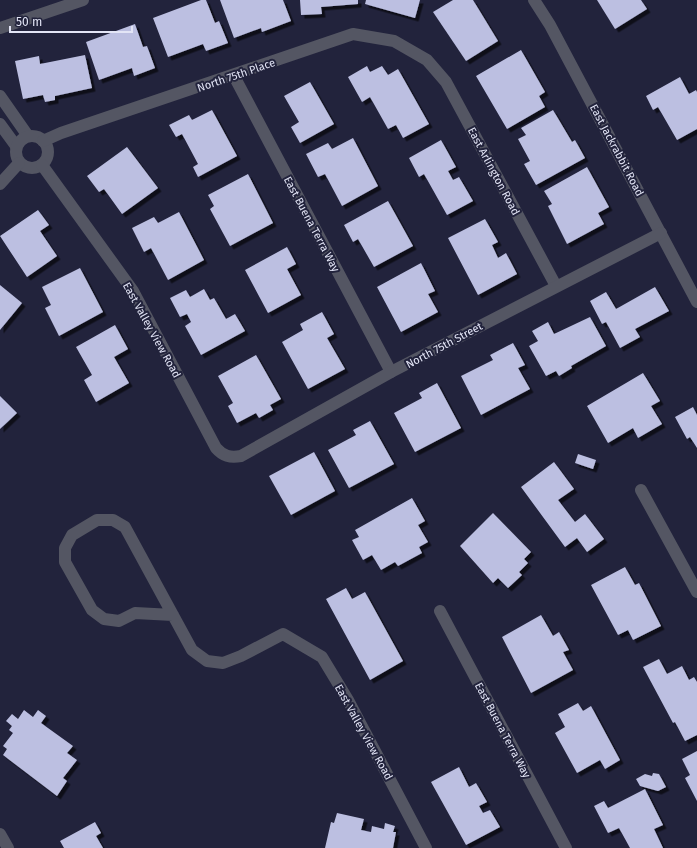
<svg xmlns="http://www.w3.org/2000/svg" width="697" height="848" font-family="'Fira Sans',sans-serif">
	<defs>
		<filter id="shadow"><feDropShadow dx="3.5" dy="3.5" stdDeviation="0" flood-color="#0009"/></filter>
	</defs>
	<rect width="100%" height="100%" fill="#22233c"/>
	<g fill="#bcbfe1" filter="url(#shadow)">
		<polygon points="201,0 206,0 215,23 219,21 228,43 206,51 203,44 168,57 153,18"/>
		<polygon points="220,0 283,0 291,21 262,32 261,28 234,38"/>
		<polygon points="300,0 358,0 358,4 321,7 322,14 301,15"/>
		<polygon points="366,0 420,0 415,18 365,4"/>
		<polygon points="453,0 473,0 498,41 466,61 433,12"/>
		<polygon points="597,0 641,0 647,9 615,29"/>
		<polygon points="135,24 143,47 147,46 155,68 134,76 132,68 99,80 86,42"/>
		<polygon points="521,50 545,92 539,96 545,107 507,129 476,76"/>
		<polygon points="85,55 92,88 55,96 55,100 45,102 43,95 23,99 15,61 39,56 40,64"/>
		<polygon points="367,66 370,72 382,66 388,75 398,69 429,124 403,138 396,125 388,129 370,97 362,102 348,77"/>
		<polygon points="680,77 689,94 696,90 697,92 697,129 677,140 658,107 653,110 646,96"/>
		<polygon points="310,82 334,124 300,143 291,127 299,122 284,96"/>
		<polygon points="212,110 237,156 198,177 193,167 198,164 182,134 176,137 169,125 189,115 192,120"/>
		<polygon points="553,110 572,142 575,140 585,158 536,185 524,164 530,161 518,139 526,135 521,128"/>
		<polygon points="353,138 378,186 342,206 325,174 318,177 306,154 328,143 332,149"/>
		<polygon points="441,140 456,167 448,171 453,180 459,177 473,201 447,215 424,174 419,177 409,158"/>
		<polygon points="127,147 158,188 122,214 104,189 99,192 87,176"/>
		<polygon points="587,167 609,207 598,213 604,224 567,244 548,206 552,204 544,191"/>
		<polygon points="248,174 273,223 230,246 210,209 214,206 208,195"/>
		<polygon points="388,201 413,246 374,267 358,239 353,242 344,225"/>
		<polygon points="38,210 49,225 40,231 57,256 27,277 0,236"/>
		<polygon points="179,212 204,260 168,280 151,248 144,252 132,228 154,217 158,223"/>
		<polygon points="485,219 498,242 492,245 498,258 506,253 517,274 478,295 448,238"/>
		<polygon points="287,247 296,264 287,269 301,295 268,313 245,270"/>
		<polygon points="421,263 435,291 428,294 438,312 401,332 377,287"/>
		<polygon points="80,268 103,312 59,336 45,308 51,305 42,287"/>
		<polygon points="0,285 22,303 0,330"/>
		<polygon points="655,287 669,311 635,329 640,337 620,348 606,322 602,324 590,301 606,292 616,309"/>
		<polygon points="204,289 210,300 214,298 226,319 235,314 245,331 201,355 185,326 191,322 187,314 180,317 170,298 186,290 190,297"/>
		<polygon points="322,312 334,334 327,338 345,369 308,389 282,342 303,330 300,324"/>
		<polygon points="590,317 606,346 571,366 572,368 559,376 556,371 546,376 529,346 538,341 532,331 548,322 554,334"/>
		<polygon points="115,325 128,349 114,357 129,383 96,402 84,380 92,375 76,347"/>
		<polygon points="513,343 525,365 518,368 530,389 481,415 461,376 493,360 490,355"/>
		<polygon points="256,355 281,399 270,405 273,410 259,418 256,413 237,423 228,406 233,403 218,376"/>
		<polygon points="643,373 660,401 651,406 662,424 638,438 633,428 608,443 587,406"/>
		<polygon points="437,383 461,428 415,452 394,413 422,398 419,393"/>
		<polygon points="0,396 17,413 0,429"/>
		<polygon points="693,407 697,415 697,448 690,437 687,439 675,417"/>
		<polygon points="370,421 394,464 349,488 328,450 356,435 353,430"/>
		<polygon points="314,452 335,491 291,515 269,476"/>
		<polygon points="578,454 596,460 593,469 575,463"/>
		<polygon points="554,462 574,489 558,500 575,522 585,514 604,539 587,552 577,538 565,547 521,487"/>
		<polygon points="412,498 425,521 418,525 428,542 419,547 422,553 398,566 395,562 381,570 372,555 363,560 352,540 359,537 355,530"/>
		<polygon points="493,513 531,552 524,559 528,563 519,572 522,575 508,588 498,578 493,583 460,546"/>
		<polygon points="625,567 635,585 639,583 661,626 633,640 628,630 618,635 591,585"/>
		<polygon points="346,588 352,599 365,592 403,661 370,680 326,599"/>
		<polygon points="541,615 553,636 559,632 569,650 563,652 573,670 531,693 502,637"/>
		<polygon points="659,659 667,674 682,666 689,680 694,677 697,682 697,735 685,741 675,722 673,723 643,667"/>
		<polygon points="578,703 583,711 591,706 620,760 605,769 600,760 577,773 555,733 565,727 558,714"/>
		<polygon points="24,710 33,717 38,710 46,716 41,723 73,746 67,753 77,760 63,778 67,781 57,796 3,755 7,749 3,746 13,733 9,730 12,726 6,721 12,714 18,719"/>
		<polygon points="697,751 697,801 685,778 690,775 682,759"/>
		<polygon points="459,767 469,787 476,783 487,802 479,806 483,813 490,810 500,827 466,845 431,782"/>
		<polygon points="653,773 659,774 666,787 658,791 640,786 636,779 645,774 652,776"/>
		<polygon points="645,789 663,825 654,829 663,848 630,848 619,828 608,833 594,806 604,801 608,808"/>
		<polygon points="337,813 364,819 361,830 371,832 372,826 384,829 385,823 395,826 393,832 396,832 393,848 325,848 331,822 334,823"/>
		<polygon points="95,822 101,833 96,836 103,848 64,848 60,841"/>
	</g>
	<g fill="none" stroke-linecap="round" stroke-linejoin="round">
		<g stroke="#545663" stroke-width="12">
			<polyline points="534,0 550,25 697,302"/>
			<polyline points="0,28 83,0"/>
			<polyline points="234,76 391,372"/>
			<polyline points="0,96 28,136"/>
			<polyline points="0,124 16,146"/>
			<circle cx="32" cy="152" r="16"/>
			<polyline points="43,141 61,133 353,34 394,41 427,60 446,82 556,286"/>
			<path d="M42 165 133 291 216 448C223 456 230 458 241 456L391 372 661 233"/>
			<polyline points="0,184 19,163"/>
			<polyline points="641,490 697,592"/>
			<polyline points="440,611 566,848"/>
			<polyline points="173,615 135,613 119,621 104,619 92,610 65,562 65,548 72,535 97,520 113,520 125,527 192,650 207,661 223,663 241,656 283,634 322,657 348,700 426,848"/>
			<polyline points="0,834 8,848"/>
		</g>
	</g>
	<g text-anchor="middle" stroke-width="4" stroke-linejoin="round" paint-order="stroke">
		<g font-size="11" fill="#e3e5f6" stroke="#22233c">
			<text transform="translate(236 75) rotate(-19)" y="4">North 75th Place</text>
			<text transform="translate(617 150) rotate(62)" y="4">East Jackrabbit Road</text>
			<text transform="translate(494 171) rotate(62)" y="4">East Arlington Road</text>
			<text transform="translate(312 224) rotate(62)" y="4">East Buena Terra Way</text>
			<text transform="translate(152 330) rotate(61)" y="4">East Valley View Road</text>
			<text transform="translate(444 345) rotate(-28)" y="4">North 75th Street</text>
			<text transform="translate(503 730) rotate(62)" y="4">East Buena Terra Way</text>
			<text transform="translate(364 732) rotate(61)" y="4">East Valley View Road</text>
		</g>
	</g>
	<path d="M10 26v6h122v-6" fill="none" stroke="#e3e5f6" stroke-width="2"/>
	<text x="16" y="26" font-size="12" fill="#e3e5f6" stroke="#22233c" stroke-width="3" paint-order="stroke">50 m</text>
</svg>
